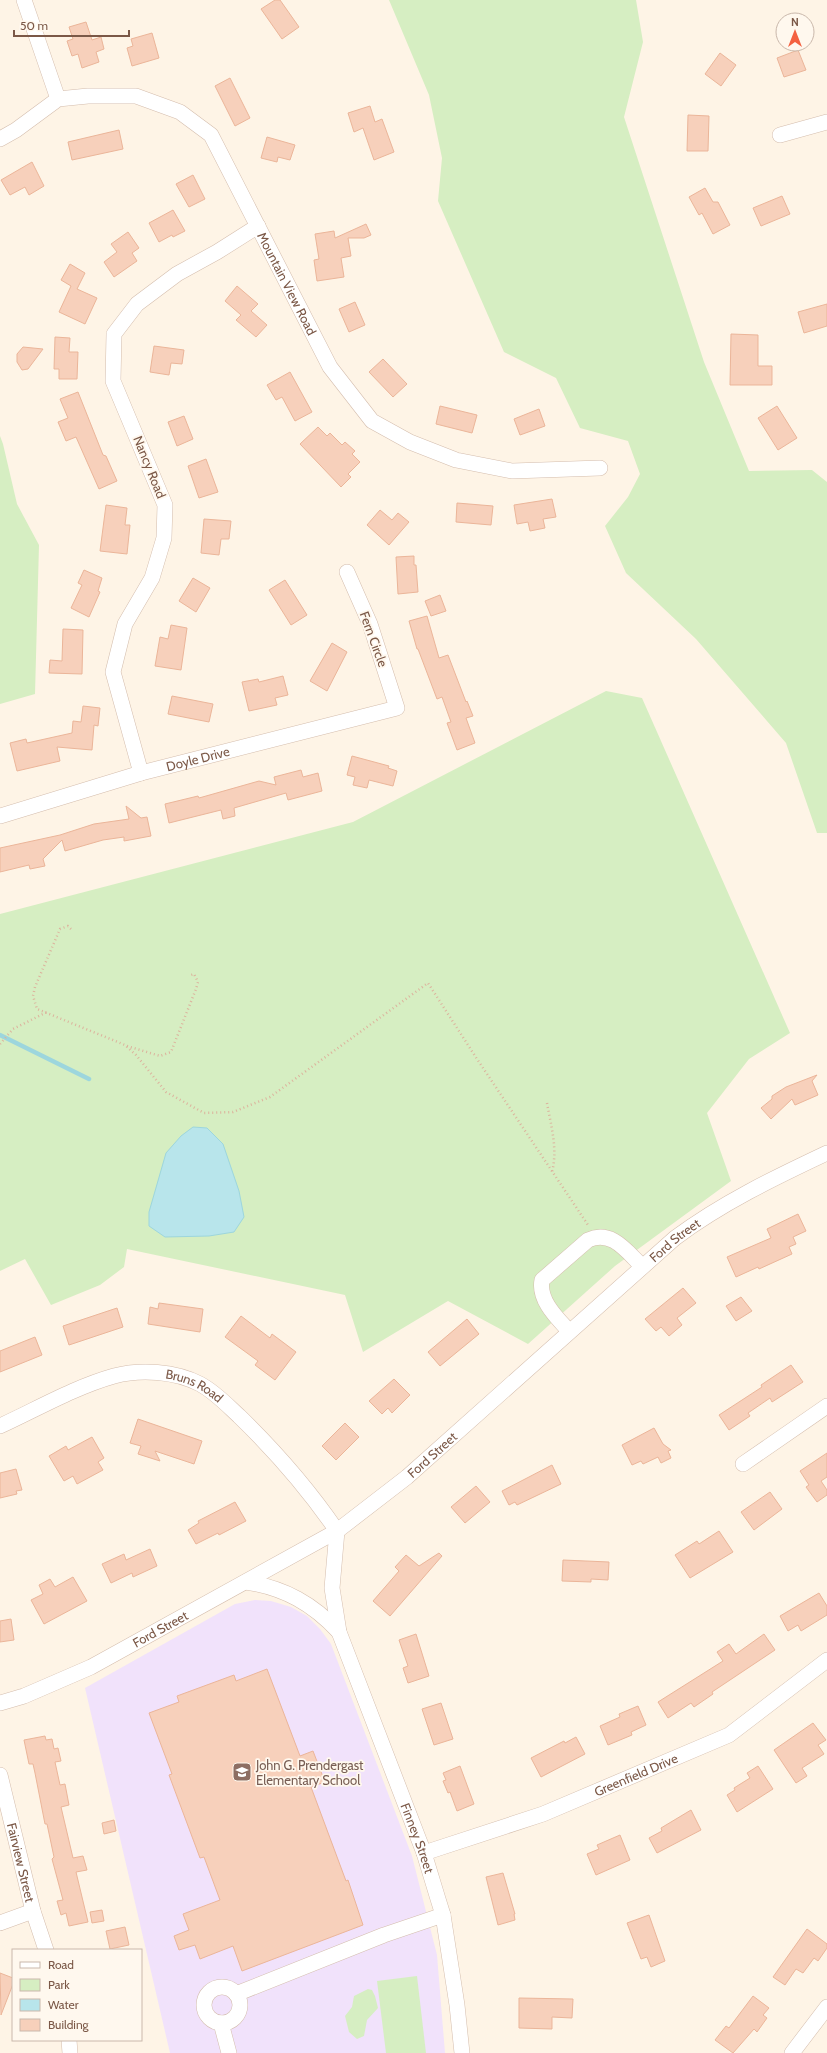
<svg xmlns="http://www.w3.org/2000/svg" width="827" height="2053" font-family="Cabin,sans-serif">
	<rect width="100%" height="100%" fill="#fef4e6"/>
	<polygon fill="#f1e2fb" points="255,1600 271,1601 291,1607 307,1616 320,1629 331,1644 412,1856 437,1955 445,2053 170,2053 85,1688 235,1604"/>
	<g fill="#d6eec2">
		<polygon points="389,0 636,0 643,42 624,117 704,362 749,471 812,470 827,482 827,833 817,833 786,743 696,639 626,573 605,526 628,497 640,474 628,441 580,428 556,378 504,352 438,201 442,158 429,95"/>
		<polygon points="0,436 3,444 17,504 39,545 35,694 0,704"/>
		<polygon points="606,691 642,698 790,1033 749,1059 707,1113 731,1181 615,1266 528,1344 448,1301 363,1352 345,1295 127,1249 124,1267 100,1285 51,1305 25,1259 0,1271 0,914 353,822"/>
		<polygon points="417,1976 426,2053 386,2053 377,1981"/>
		<polygon points="368,1989 372,1990 375,1996 378,2008 367,2020 364,2036 357,2039 349,2032 345,2016 352,2007 354,1996"/>
	</g>
	<polygon fill="#b8e5eb" stroke="#9dd6dd" points="193,1127 207,1128 223,1144 239,1191 244,1217 234,1232 209,1236 165,1237 149,1226 149,1212 166,1153 181,1136"/>
	<g fill="none" stroke-linecap="round" stroke-linejoin="round">
		<polyline stroke="#9dd6dd" stroke-width="4.5" points="0,1035 89,1079"/>
	</g>
	<g fill="#f7d0bb" stroke="#ebb599">
		<polygon points="275,0 280,0 299,27 282,39 261,9"/>
		<polygon points="86,22 92,40 101,37 104,49 96,52 99,62 82,68 78,54 72,56 67,41 73,39 69,27"/>
		<polygon points="152,33 159,58 132,66 127,48 133,46 131,39"/>
		<polygon points="798,50 806,70 784,77 777,58"/>
		<polygon points="720,53 736,65 721,86 705,74"/>
		<polygon points="230,78 250,118 235,126 215,86"/>
		<polygon points="370,106 375,122 382,119 394,152 374,160 363,128 354,132 348,113"/>
		<polygon points="688,115 709,116 708,151 687,151"/>
		<polygon points="119,130 123,149 72,160 68,142"/>
		<polygon points="267,137 295,145 290,160 278,157 277,162 261,158"/>
		<polygon points="32,162 44,186 29,195 25,187 10,195 1,180"/>
		<polygon points="193,175 205,199 189,207 176,184"/>
		<polygon points="705,188 713,202 718,202 730,225 713,234 702,213 699,215 689,197"/>
		<polygon points="782,196 790,214 761,226 753,208"/>
		<polygon points="173,210 185,231 173,237 172,235 159,242 149,223"/>
		<polygon points="366,224 371,235 364,238 348,238 351,256 341,258 344,277 317,281 314,260 319,259 315,234 334,231 335,238"/>
		<polygon points="128,232 139,248 132,253 137,261 114,277 104,262 117,252 111,244"/>
		<polygon points="70,264 85,273 77,289 97,298 85,324 59,312 71,286 61,280"/>
		<polygon points="237,286 258,304 251,311 267,325 256,337 236,320 241,315 225,301"/>
		<polygon points="355,302 365,325 349,332 339,309"/>
		<polygon points="827,304 827,326 804,333 798,312"/>
		<polygon points="731,334 758,335 758,366 772,366 772,385 730,385"/>
		<polygon points="55,337 70,338 69,352 78,352 77,379 59,379 59,369 54,369"/>
		<polygon points="154,346 184,350 182,364 171,363 169,375 150,372"/>
		<polygon points="23,347 43,349 28,369 22,370 17,362 17,354"/>
		<polygon points="383,359 407,384 393,397 369,372"/>
		<polygon points="290,372 312,412 295,421 282,397 276,400 267,385"/>
		<polygon points="78,392 103,455 106,456 117,481 99,489 76,437 66,441 58,422 68,418 60,399"/>
		<polygon points="440,406 477,415 472,433 436,424"/>
		<polygon points="777,406 797,438 778,450 758,418"/>
		<polygon points="539,409 545,426 520,435 514,419"/>
		<polygon points="184,416 193,439 177,446 168,422"/>
		<polygon points="318,427 327,436 330,433 342,445 345,442 355,451 352,454 360,462 348,474 351,477 341,487 300,444"/>
		<polygon points="206,459 218,492 199,498 188,466"/>
		<polygon points="552,499 556,517 543,519 545,528 530,531 528,522 517,524 514,505"/>
		<polygon points="457,503 493,506 491,525 456,522"/>
		<polygon points="106,505 127,508 125,525 130,525 127,554 100,551"/>
		<polygon points="380,510 392,520 398,513 409,522 389,545 367,525"/>
		<polygon points="204,519 231,521 229,539 221,539 219,555 201,553"/>
		<polygon points="414,556 414,565 416,565 418,592 398,594 396,557"/>
		<polygon points="84,570 102,578 98,591 100,592 89,617 71,608 82,585 78,583"/>
		<polygon points="193,578 210,588 196,612 179,601"/>
		<polygon points="285,580 307,615 291,625 269,590"/>
		<polygon points="440,595 446,611 431,616 425,601"/>
		<polygon points="427,616 439,658 448,655 466,702 467,701 473,716 466,718 475,743 457,750 447,723 451,722 442,697 437,699 418,649 417,649 409,621"/>
		<polygon points="171,625 187,628 181,670 155,666 160,637 168,639"/>
		<polygon points="63,629 83,630 82,674 49,673 50,660 62,661"/>
		<polygon points="332,643 347,652 327,691 310,681"/>
		<polygon points="283,676 288,695 275,698 277,705 249,711 242,682 258,679 259,682"/>
		<polygon points="172,696 213,704 209,722 168,714"/>
		<polygon points="83,706 100,708 98,726 94,725 92,750 57,747 60,761 17,771 10,743 26,739 27,743 72,733 73,721 81,722"/>
		<polygon points="352,756 389,766 388,768 397,771 393,786 369,780 367,788 353,785 355,777 347,775"/>
		<polygon points="301,770 303,777 318,773 322,791 288,800 286,793 234,808 235,816 223,819 221,810 169,823 165,804 198,796 199,798 259,781 276,785 274,777"/>
		<polygon points="126,806 141,818 147,817 151,836 124,841 124,837 103,840 65,851 62,840 43,859 45,866 30,869 29,865 0,872 0,848 60,835 94,824 129,819"/>
		<polygon points="817,1075 812,1081 818,1095 795,1105 792,1099 771,1119 761,1108 772,1099 772,1096 786,1087"/>
		<polygon points="798,1214 806,1231 793,1237 796,1244 789,1247 792,1254 759,1269 758,1267 736,1277 727,1257 771,1238 767,1229"/>
		<polygon points="683,1288 696,1303 677,1318 682,1325 669,1336 661,1327 656,1331 645,1319"/>
		<polygon points="741,1297 752,1311 736,1321 726,1306"/>
		<polygon points="159,1303 203,1309 200,1332 148,1324 150,1307 158,1309"/>
		<polygon points="117,1308 123,1327 69,1345 63,1326"/>
		<polygon points="241,1316 270,1338 272,1334 296,1352 275,1380 255,1365 258,1361 225,1337"/>
		<polygon points="467,1319 479,1334 440,1366 428,1352"/>
		<polygon points="35,1337 42,1355 0,1372 0,1351"/>
		<polygon points="791,1365 803,1382 772,1402 770,1398 748,1413 750,1416 729,1430 719,1415 762,1387 761,1385"/>
		<polygon points="394,1379 410,1395 392,1413 388,1408 382,1414 369,1401"/>
		<polygon points="138,1419 202,1441 194,1464 155,1451 160,1461 138,1454 141,1446 130,1443"/>
		<polygon points="345,1423 359,1437 336,1460 322,1446"/>
		<polygon points="654,1428 663,1444 671,1450 668,1451 671,1458 661,1463 658,1457 643,1464 641,1461 632,1465 622,1445"/>
		<polygon points="92,1437 104,1458 98,1462 103,1470 77,1484 73,1476 64,1481 49,1456 66,1446 68,1450"/>
		<polygon points="827,1453 827,1477 821,1481 827,1490 827,1495 817,1502 806,1487 809,1485 800,1471"/>
		<polygon points="552,1465 561,1484 517,1505 515,1502 509,1505 502,1491"/>
		<polygon points="16,1469 22,1490 16,1491 17,1494 0,1498 0,1473"/>
		<polygon points="476,1486 490,1502 465,1523 451,1507"/>
		<polygon points="770,1492 782,1509 754,1530 741,1512"/>
		<polygon points="235,1502 246,1521 219,1535 218,1533 196,1544 188,1530 199,1523 198,1521"/>
		<polygon points="719,1531 733,1552 690,1578 675,1555 697,1541 699,1544"/>
		<polygon points="150,1549 157,1566 133,1577 132,1573 111,1583 102,1564 124,1554 126,1560"/>
		<polygon points="439,1553 442,1556 390,1616 373,1601 399,1571 395,1567 406,1555 419,1566"/>
		<polygon points="563,1560 609,1562 608,1580 591,1579 591,1582 562,1581"/>
		<polygon points="73,1577 87,1601 44,1624 31,1600 43,1594 39,1585 50,1579 55,1587"/>
		<polygon points="819,1593 827,1606 827,1615 801,1631 798,1625 788,1631 780,1616"/>
		<polygon points="11,1619 14,1640 0,1642 0,1621"/>
		<polygon points="416,1634 429,1676 408,1683 403,1668 408,1666 399,1640"/>
		<polygon points="764,1634 775,1650 712,1692 713,1694 694,1707 691,1703 668,1718 658,1702 723,1661 717,1652 729,1644 736,1654"/>
		<polygon points="267,1669 300,1756 313,1751 325,1782 311,1787 346,1881 348,1880 363,1925 242,1971 233,1946 200,1959 195,1945 179,1950 174,1936 189,1930 183,1914 220,1900 204,1857 200,1858 169,1775 172,1774 149,1713 179,1702 177,1696 234,1675 236,1681"/>
		<polygon points="441,1703 453,1739 434,1745 422,1709"/>
		<polygon points="638,1706 646,1725 631,1732 632,1735 608,1745 600,1726 620,1717 619,1714"/>
		<polygon points="813,1723 826,1740 818,1745 824,1754 802,1768 807,1776 796,1783 774,1750"/>
		<polygon points="45,1736 46,1740 52,1739 54,1749 58,1748 61,1761 55,1762 60,1785 65,1784 69,1805 61,1807 73,1858 83,1856 87,1870 76,1872 88,1922 69,1926 66,1913 61,1915 57,1901 63,1900 52,1859 54,1857 47,1824 45,1824 35,1773 33,1764 29,1764 24,1740"/>
		<polygon points="576,1737 585,1754 541,1777 531,1758 564,1741 565,1743"/>
		<polygon points="460,1766 474,1804 457,1811 450,1792 448,1793 443,1781 446,1780 443,1773"/>
		<polygon points="758,1766 773,1789 737,1812 727,1795 735,1790 734,1788 750,1778 747,1773"/>
		<polygon points="691,1810 701,1830 657,1853 649,1838 662,1831 661,1828"/>
		<polygon points="114,1820 116,1831 104,1834 102,1823"/>
		<polygon points="620,1835 630,1860 596,1875 587,1854 599,1849 597,1845"/>
		<polygon points="503,1873 515,1914 514,1914 515,1920 498,1925 486,1877"/>
		<polygon points="102,1910 104,1921 92,1923 90,1912"/>
		<polygon points="649,1915 665,1961 651,1967 647,1957 641,1959 627,1923"/>
		<polygon points="125,1927 129,1945 110,1949 106,1931"/>
		<polygon points="807,1929 827,1944 827,1948 818,1961 814,1958 803,1973 796,1969 785,1985 773,1977"/>
		<polygon points="0,1973 13,1978 13,1984 1,2015"/>
		<polygon points="753,1996 769,2008 763,2015 767,2018 757,2032 754,2029 733,2053 715,2040 726,2026 729,2028"/>
		<polygon points="519,1998 573,1999 572,2018 552,2017 552,2029 519,2028"/>
	</g>
	<g fill="none" stroke-linecap="round" stroke-linejoin="round">
		<g stroke="#d4bdad" stroke-width="16">
			<g id="minor">
				<polyline points="24,0 58,99"/>
				<polyline points="780,135 827,122"/>
				<path id="s1" d="M0 139 16 130 58 99 88 96H136L180 112 211 135 330 367 372 421 410 442 456 460 512 471 600 468"/>
				<polyline points="141,773 113,672 125,624 152,578 164,538 165,505 113,381 114,334 137,304 177,274 217,252 258,226"/>
				<path id="s2" d="M0 816 141 773 397 708 370 624 347 572"/>
				<path d="M569 1331C557 1318 538 1300 542 1280L588 1240C612 1229 627 1252 642 1266"/>
				<path id="s3" d="M0 1426C37 1409 75 1387 114 1376 140 1369 175 1371 200 1384 215 1392 227 1405 239 1416 275 1451 309 1490 337 1531L332 1588 339 1632 424 1853 438 1899 443 1915 457 2005 462 2053"/>
				<polyline points="743,1464 827,1406"/>
				<path d="M246 1582C285 1588 313 1604 339 1632"/>
				<path id="s4" d="M0 1703 24 1696 91 1667 337 1531 407 1477 675 1238C722 1203 774 1178 827 1153"/>
				<path id="s5" d="M0 1775 33 1911 46 1950"/>
				<path id="s6" d="M424 1853 543 1814 729 1735 827 1660"/>
				<polyline points="0,1923 33,1911"/>
				<circle cx="222" cy="2005" r="18"/>
				<polyline points="236,1994 384,1935 443,1915"/>
				<polyline points="221,2023 229,2053"/>
				<polyline points="69,2040 70,2053"/>
				<polyline points="792,2053 827,2007"/>
			</g>
		</g>
		<g stroke="#dcb39d" stroke-width="2.5" stroke-dasharray="1 3" stroke-linecap="butt">
			<polyline points="71,929 68,926 60,929 35,987 33,996 37,1009 125,1045 136,1055 166,1092 204,1113 233,1112 270,1097 428,983 477,1059 588,1225"/>
			<polyline points="0,1044 13,1029 47,1012"/>
			<polyline points="127,1046 160,1056 171,1052 196,989 198,982 194,974 191,975"/>
			<path d="M547 1103C551 1126 558 1149 552 1172"/>
		</g>
		<use href="#minor" stroke="#fff" stroke-width="15"/>
	</g>
	<defs>
		<g id="school-square" transform="scale(1)"><rect x="-9" y="-9" width="18" height="18" rx="4" fill="#8d6e63" stroke="#fff8ee"/><path d="M0-5L7-2L0 1L-7-2ZM-4 1L0 2.5L4 1V4Q0 6-4 4Z" fill="#fff"/></g>
	</defs>
	<g fill-rule="evenodd">
		<use href="#school-square" x="242" y="1772"/>
	</g>
	<g text-anchor="middle" stroke-width="3.5" stroke-linejoin="round" paint-order="stroke">
		<g font-size="13" fill="#7b5847" stroke="#fff8ee">
			<text dy="5" stroke="none"><textPath href="#s1" startOffset="401">Mountain View Road</textPath></text>
			<text transform="translate(150 467) rotate(68)" y="5">Nancy Road</text>
			<text transform="translate(374 639) rotate(70)" y="5">Fern Circle</text>
			<text dy="5" stroke="none"><textPath href="#s2" startOffset="206">Doyle Drive</textPath></text>
			<text dy="5" stroke="none"><textPath href="#s4" startOffset="825">Ford Street</textPath></text>
			<text dy="5" stroke="none"><textPath href="#s3" startOffset="208">Bruns Road</textPath></text>
			<text dy="5" stroke="none"><textPath href="#s4" startOffset="501">Ford Street</textPath></text>
			<text dy="5" stroke="none"><textPath href="#s4" startOffset="177">Ford Street</textPath></text>
			<text dy="5" stroke="none"><textPath href="#s6" startOffset="226">Greenfield Drive</textPath></text>
			<text dy="5" stroke="none"><textPath href="#s3" startOffset="737">Finney Street</textPath></text>
			<text dy="5" stroke="none"><textPath href="#s5" startOffset="90">Fairview Street</textPath></text>
		</g>
		<g font-size="13" fill="#785e54" stroke="#fff8ee" text-anchor="start">
			<text x="256" y="1770">John G. Prendergast<tspan x="256" dy="15">Elementary School</tspan></text>
		</g>
	</g>
	<rect x="12" y="1949" width="130" height="92" fill="#fff8ee" stroke="#cab8ab"/>
	<rect x="20" y="1962" width="20" height="6" fill="#ffffff" stroke="#cab8ab"/>
	<text x="48" y="1969" font-size="12" fill="#7b5847">Road</text>
	<rect x="20" y="1979" width="20" height="12" fill="#d6eec2" stroke="#cab8ab"/>
	<text x="48" y="1989" font-size="12" fill="#7b5847">Park</text>
	<rect x="20" y="1999" width="20" height="12" fill="#b8e5eb" stroke="#cab8ab"/>
	<text x="48" y="2009" font-size="12" fill="#7b5847">Water</text>
	<rect x="20" y="2019" width="20" height="12" fill="#f7d0bb" stroke="#cab8ab"/>
	<text x="48" y="2029" font-size="12" fill="#7b5847">Building</text>
	<g transform="translate(795 32)"><circle r="19" fill="#fff8ee" stroke="#cab8ab"/>
	<path d="M0-3L7 15L0 10L-7 15Z" fill="#f46140"/>
	<text y="-6" font-size="11" font-weight="bold" text-anchor="middle" fill="#7b5847">N</text>
	</g>
	<path d="M14 30v6h115v-6" fill="none" stroke="#7b5847" stroke-width="2"/>
	<text x="20" y="30" font-size="12" fill="#7b5847" stroke="#fff8ee" stroke-width="3" paint-order="stroke">50 m</text>
</svg>
